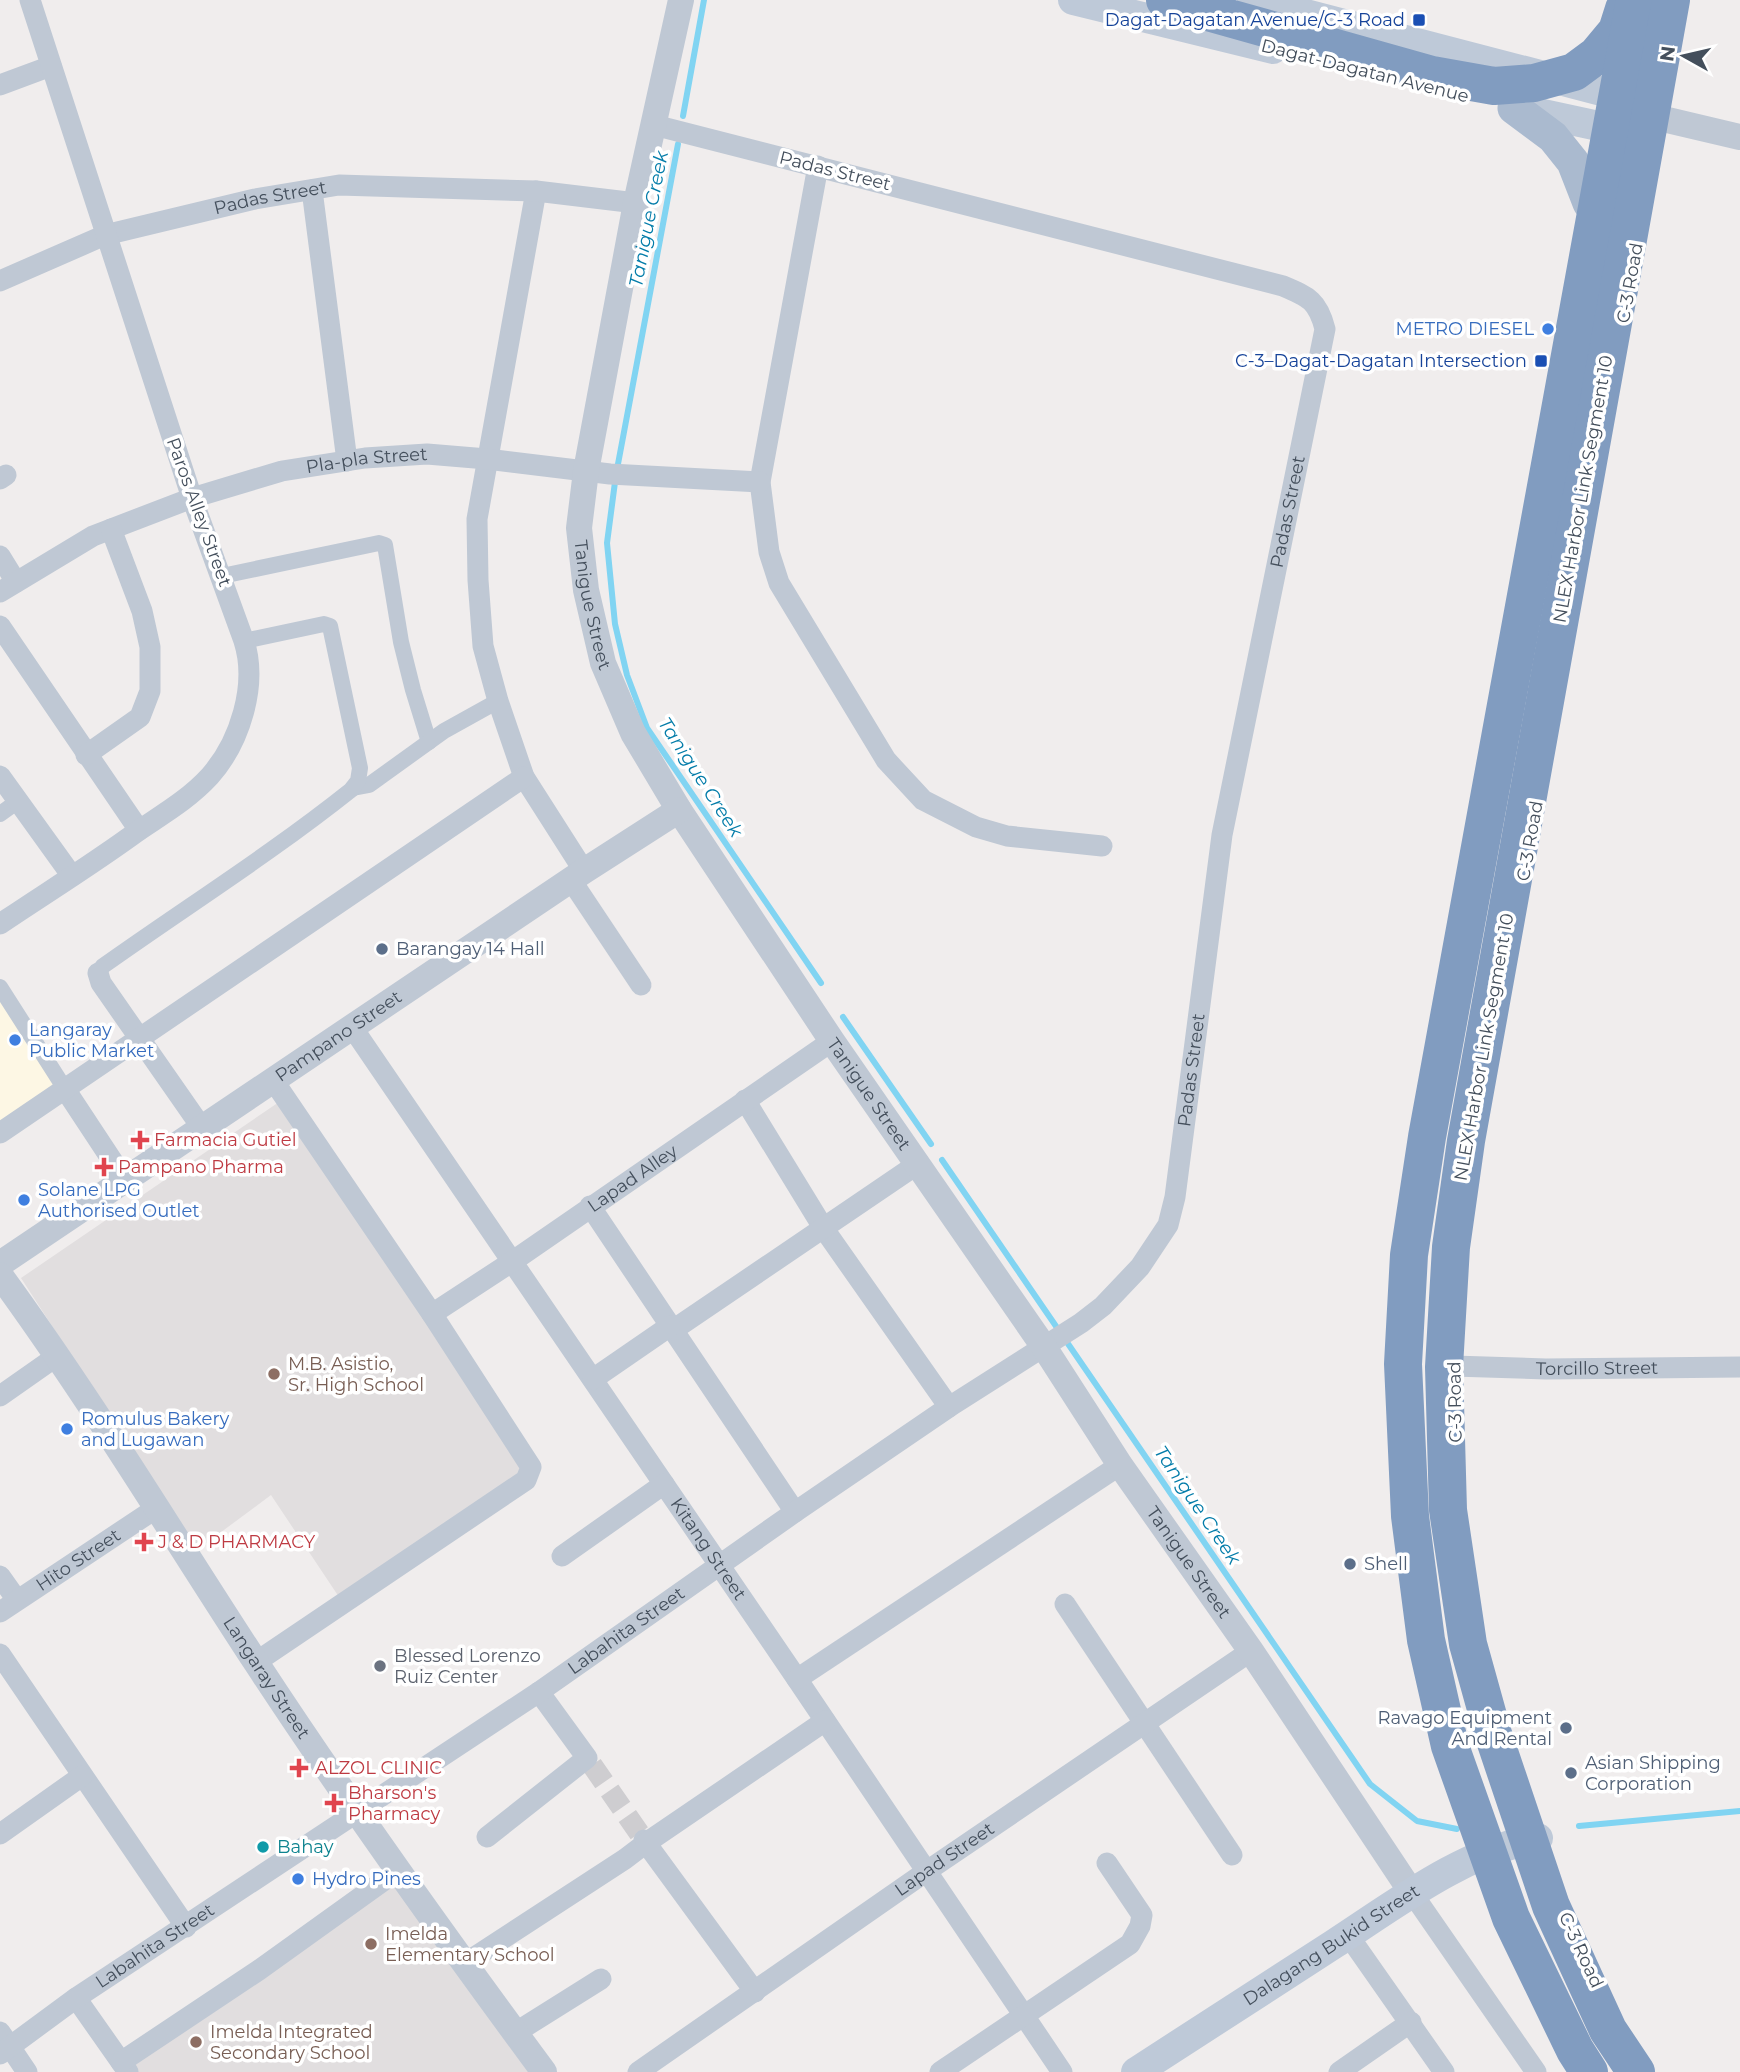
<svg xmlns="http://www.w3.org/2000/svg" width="1740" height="2072" font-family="Montserrat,sans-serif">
	<rect width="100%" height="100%" fill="#f0eded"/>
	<polygon fill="#fdf7e4" points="0,993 61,1087 0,1128"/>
	<g fill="#e1dedf">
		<polygon points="282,1100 529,1470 341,1600 271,1495 197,1550 21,1278"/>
		<polygon points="394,1876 530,2072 130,2072 128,2070"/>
	</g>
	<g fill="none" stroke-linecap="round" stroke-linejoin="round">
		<g stroke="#81d4f2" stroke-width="6">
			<polyline points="683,116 704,0"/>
			<polyline points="618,464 678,144"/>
			<polyline points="615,482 607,543 615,624 627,675 647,728 821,983"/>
			<polyline points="843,1017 931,1144"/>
			<polyline points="942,1160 1370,1784 1417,1821 1457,1829"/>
			<polyline points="1579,1826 1740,1811"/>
		</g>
		<polyline stroke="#cecdd0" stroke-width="21" stroke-dasharray="21 10" stroke-linecap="butt" points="592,1765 644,1840"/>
		<g stroke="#bfc8d4" stroke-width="16">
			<polyline points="222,576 379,543 385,545 401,642 413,690 429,742"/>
			<polyline points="353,788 369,785 444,731 498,701"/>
			<polyline points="0,814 18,801"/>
			<path d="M98 973 103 966C186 907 272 853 351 790L358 781 360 768 330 626 324 624 244 641"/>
			<polyline points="0,987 65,1089"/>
		</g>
		<g stroke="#bfc8d4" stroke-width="21">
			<polyline points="0,85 51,66"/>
			<polyline points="818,166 760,482 769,552 779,583 886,760 923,800 976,827 1007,836 1102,846"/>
			<polyline points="312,190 347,461"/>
			<polyline points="536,191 477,519 478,580 483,646 498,701 524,777 584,871"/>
			<path id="s1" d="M0 281 105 235 255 199 339 185 536 191 636 203"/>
			<polyline points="0,479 6,475"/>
			<polyline points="0,556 16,582"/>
			<path id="s2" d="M0 592 93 536 192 498 282 471 365 458 427 454 487 459 610 474 760 482"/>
			<polyline points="0,626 139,830"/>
			<polyline points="86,755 140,717 150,691 150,647 142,611 111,529"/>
			<polyline points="0,776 72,876"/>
			<polyline points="571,880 641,985"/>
			<path d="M0 924C46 893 93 864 138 831 163 814 189 799 210 776 240 742 258 685 244 641L192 498 30 0"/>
			<polyline points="98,973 101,983 202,1128"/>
			<path id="s3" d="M352 1027 797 1679 1062 2072"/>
			<polyline points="65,1089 125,1180"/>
			<polyline points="745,1100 824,1229 949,1407"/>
			<polyline points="0,1133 524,777"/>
			<polyline points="590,1206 795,1512"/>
			<path id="s4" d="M432 1314 513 1261 832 1041"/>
			<polyline points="673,1330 919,1163"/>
			<path id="s5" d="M1453 1366 1546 1369 1740 1367"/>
			<polyline points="593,1379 670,1326"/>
			<polyline points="0,1396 57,1356"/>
			<polyline points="562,1556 664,1484"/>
			<polyline points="0,1576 17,1600"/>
			<polyline points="1065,1604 1232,1855"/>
			<path id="s6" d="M0 1612 158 1507"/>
			<polyline points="0,1654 186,1927"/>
			<polyline points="256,1662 526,1480 531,1467 432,1314 273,1080"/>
			<polyline points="797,1679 1120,1465"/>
			<polyline points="0,1834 82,1776"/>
			<polyline points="487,1837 587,1758 539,1692"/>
			<polyline points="1412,1893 1536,2072"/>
			<polyline points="1348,1935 1444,2072"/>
			<polyline points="464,1964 625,1859 646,1843 644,1840"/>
			<polyline points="755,1992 646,1843 825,1721"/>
			<polyline points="76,1998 128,2072"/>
			<polyline points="0,2032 27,2072"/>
			<polyline points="515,2033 601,1979"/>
			<path id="s7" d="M0 2054 76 1998 539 1692 795 1512 949 1407 1081 1323 1103 1306 1140 1267 1168 1225 1175 1197 1222 835 1325 329C1318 301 1309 297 1283 286L654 125"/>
			<polyline points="121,2062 259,1970 397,1871"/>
			<path id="s8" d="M638 2072 927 1871 1251 1651"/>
			<polyline points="940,2072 1130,1944 1140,1926 1142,1915 1107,1863"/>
			<polyline points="1339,2072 1411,2022"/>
		</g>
		<g stroke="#bfc8d4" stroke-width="26">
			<path id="s9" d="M681 0 636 203 586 471 579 528 586 590 603 663 633 733 679 810 832 1041 1044 1347 1120 1465 1251 1651 1412 1893"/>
			<polyline points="1659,118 1740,137"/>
			<path id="s10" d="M0 1264 584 871 679 810"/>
			<path id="s11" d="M0 1275C92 1401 172 1534 257 1664 348 1803 445 1938 544 2072"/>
		</g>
		<g stroke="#bec9d8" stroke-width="30">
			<polyline points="1073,0 1273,49"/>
			<polyline points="1252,0 1609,93 1636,106"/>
			<polyline points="1515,108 1603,127 1631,123"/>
			<path id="s12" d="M1136 2072C1202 2029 1268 1986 1334 1944 1397 1903 1463 1852 1538 1838"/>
		</g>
		<polyline stroke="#aabacf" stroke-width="33" points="1514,108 1553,137 1573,162 1589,203"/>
		<g stroke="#819cc0" stroke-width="38">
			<polyline points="1165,0 1432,75 1494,86 1534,83 1574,72 1597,55 1617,31 1624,9"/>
			<polyline points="1589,2072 1575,2050 1511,1918 1450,1746 1426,1640 1410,1516 1403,1364 1409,1255 1427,1137 1635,0"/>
			<polyline points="1636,2072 1608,2030 1551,1906 1493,1734 1468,1644 1448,1510 1444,1367 1451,1247 1466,1141 1671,0"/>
		</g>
	</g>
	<g fill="#1a4fb4" stroke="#fff" stroke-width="2.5">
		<rect x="1412" y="13" width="14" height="14" rx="3.5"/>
		<rect x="1534" y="354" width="14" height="14" rx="3.5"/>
	</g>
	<g fill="#3f7fe0" stroke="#fff" stroke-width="2.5">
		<circle cx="1548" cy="329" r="7"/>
		<circle cx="15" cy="1040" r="7"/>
		<circle cx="24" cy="1200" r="7"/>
		<circle cx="67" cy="1429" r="7"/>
		<circle cx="298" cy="1879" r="7"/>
	</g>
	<g fill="#5c6f8a" stroke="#fff" stroke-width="2.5">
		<circle cx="382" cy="949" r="7"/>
		<circle cx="1350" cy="1564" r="7"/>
		<circle cx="1566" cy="1728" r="7"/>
		<circle cx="1571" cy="1773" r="7"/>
	</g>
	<g fill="#e0444e" stroke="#fff" stroke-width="2.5">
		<path d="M136.5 1129.5h7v7h7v7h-7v7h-7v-7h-7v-7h7z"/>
		<path d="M100.5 1156.5h7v7h7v7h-7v7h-7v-7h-7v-7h7z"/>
		<path d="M140.5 1531.5h7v7h7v7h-7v7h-7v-7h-7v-7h7z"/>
		<path d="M295.5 1757.5h7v7h7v7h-7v7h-7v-7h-7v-7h7z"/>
		<path d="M330.5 1792.5h7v7h7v7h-7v7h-7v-7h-7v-7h7z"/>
	</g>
	<g fill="#8d6e63" stroke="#fff" stroke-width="2.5">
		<circle cx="274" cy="1374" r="7"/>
		<circle cx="371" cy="1944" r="7"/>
		<circle cx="196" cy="2042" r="7"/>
	</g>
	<circle fill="#6b7280" stroke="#fff" stroke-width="2.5" cx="380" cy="1666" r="7"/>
	<circle fill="#0f9aa8" stroke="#fff" stroke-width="2.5" cx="263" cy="1847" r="7"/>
	<g text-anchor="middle" stroke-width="7" stroke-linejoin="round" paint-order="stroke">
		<g font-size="18" fill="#164399" stroke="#fff" text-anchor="end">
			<text x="1405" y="26">Dagat-Dagatan Avenue/C-3 Road</text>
			<text x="1527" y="367">C-3–Dagat-Dagatan Intersection</text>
		</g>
		<g font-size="18" fill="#444f5c" stroke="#fff">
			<text transform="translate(1365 71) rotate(14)" y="6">Dagat-Dagatan Avenue</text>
			<text transform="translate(835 171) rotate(14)" y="6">Padas Street</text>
			<text dy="6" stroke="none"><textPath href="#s1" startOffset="284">Padas Street</textPath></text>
			<text transform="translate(1630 283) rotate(-80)" y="6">C-3 Road</text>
			<text dy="6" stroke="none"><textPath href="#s2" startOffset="394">Pla-pla Street</textPath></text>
			<text transform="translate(1583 489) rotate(-80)" y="6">NLEX Harbor Link Segment 10</text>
			<text transform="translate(199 512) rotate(70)" y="6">Paros Alley Street</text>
			<text dy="6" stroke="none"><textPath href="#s7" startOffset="2161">Padas Street</textPath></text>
			<text dy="6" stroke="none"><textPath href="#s9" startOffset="616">Tanigue Street</textPath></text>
			<text transform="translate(1530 841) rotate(-80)" y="6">C-3 Road</text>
			<text dy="6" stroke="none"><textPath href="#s10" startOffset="408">Pampano Street</textPath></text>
			<text transform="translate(1484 1047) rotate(-80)" y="6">NLEX Harbor Link Segment 10</text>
			<text dy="6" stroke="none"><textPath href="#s7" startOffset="1594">Padas Street</textPath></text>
			<text dy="6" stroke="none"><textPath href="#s9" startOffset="1183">Tanigue Street</textPath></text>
			<text dy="6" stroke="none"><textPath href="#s4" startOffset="242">Lapad Alley</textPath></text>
			<text dy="6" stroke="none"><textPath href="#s5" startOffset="144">Torcillo Street</textPath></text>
			<text transform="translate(1455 1402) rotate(-91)" y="6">C-3 Road</text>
			<text dy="6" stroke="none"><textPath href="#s3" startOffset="632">Kitang Street</textPath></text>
			<text dy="6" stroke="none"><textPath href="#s6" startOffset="94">Hito Street</textPath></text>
			<text dy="6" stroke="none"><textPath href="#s9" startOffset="1750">Tanigue Street</textPath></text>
			<text dy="6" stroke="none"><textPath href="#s7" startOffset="756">Labahita Street</textPath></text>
			<text dy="6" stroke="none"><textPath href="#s11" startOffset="483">Langaray Street</textPath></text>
			<text dy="6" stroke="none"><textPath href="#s8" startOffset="373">Lapad Street</textPath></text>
			<text dy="6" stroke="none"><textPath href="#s7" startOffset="189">Labahita Street</textPath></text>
			<text dy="6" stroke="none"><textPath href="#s12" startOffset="233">Dalagang Bukid Street</textPath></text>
			<text transform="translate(1581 1950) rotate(65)" y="6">C-3 Road</text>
		</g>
		<g font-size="18" fill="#366cbe" stroke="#fff" text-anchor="start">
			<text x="1534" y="335" text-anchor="end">METRO DIESEL</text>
			<text x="29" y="1036">Langaray<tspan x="29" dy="21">Public Market</tspan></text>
			<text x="38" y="1196">Solane LPG<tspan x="38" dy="21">Authorised Outlet</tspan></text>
			<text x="81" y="1425">Romulus Bakery<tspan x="81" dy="21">and Lugawan</tspan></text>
			<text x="312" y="1885">Hydro Pines</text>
		</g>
		<g font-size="18" fill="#4e5e75" stroke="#fff" text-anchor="start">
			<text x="396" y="955">Barangay 14 Hall</text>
			<text x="1364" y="1570">Shell</text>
			<text x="1552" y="1724" text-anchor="end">Ravago Equipment<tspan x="1552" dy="21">And Rental</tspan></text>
			<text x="1585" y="1769">Asian Shipping<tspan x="1585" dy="21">Corporation</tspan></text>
		</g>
		<g font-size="18" fill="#be3a42" stroke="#fff" text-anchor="start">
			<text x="154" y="1146">Farmacia Gutiel</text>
			<text x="118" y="1173">Pampano Pharma</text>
			<text x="158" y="1548">J &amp; D PHARMACY</text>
			<text x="315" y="1774">ALZOL CLINIC</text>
			<text x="348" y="1799">Bharson's<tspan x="348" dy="21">Pharmacy</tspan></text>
		</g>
		<g font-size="18" fill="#785e54" stroke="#fff" text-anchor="start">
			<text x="288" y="1370">M.B. Asistio,<tspan x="288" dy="21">Sr. High School</tspan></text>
			<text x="385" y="1940">Imelda<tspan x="385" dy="21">Elementary School</tspan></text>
			<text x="210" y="2038">Imelda Integrated<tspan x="210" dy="21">Secondary School</tspan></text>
		</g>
		<g font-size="18" fill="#5b616d" stroke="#fff" text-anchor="start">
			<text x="394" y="1662">Blessed Lorenzo<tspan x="394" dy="21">Ruiz Center</tspan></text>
		</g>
		<g font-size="18" fill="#0d838f" stroke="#fff" text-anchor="start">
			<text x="277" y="1853">Bahay</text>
		</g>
		<g font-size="19" font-style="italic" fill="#037ca9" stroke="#fff">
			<text transform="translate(648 219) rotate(-79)" y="7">Tanigue Creek</text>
			<text transform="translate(701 777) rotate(57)" y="7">Tanigue Creek</text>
			<text transform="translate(1198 1505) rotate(56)" y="7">Tanigue Creek</text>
		</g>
	</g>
	<g transform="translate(1684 56) rotate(278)" stroke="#ffffff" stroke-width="5" paint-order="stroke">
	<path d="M0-5L12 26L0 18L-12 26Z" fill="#444f5c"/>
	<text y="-10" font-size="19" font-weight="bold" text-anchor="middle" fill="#444f5c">N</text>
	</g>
</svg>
